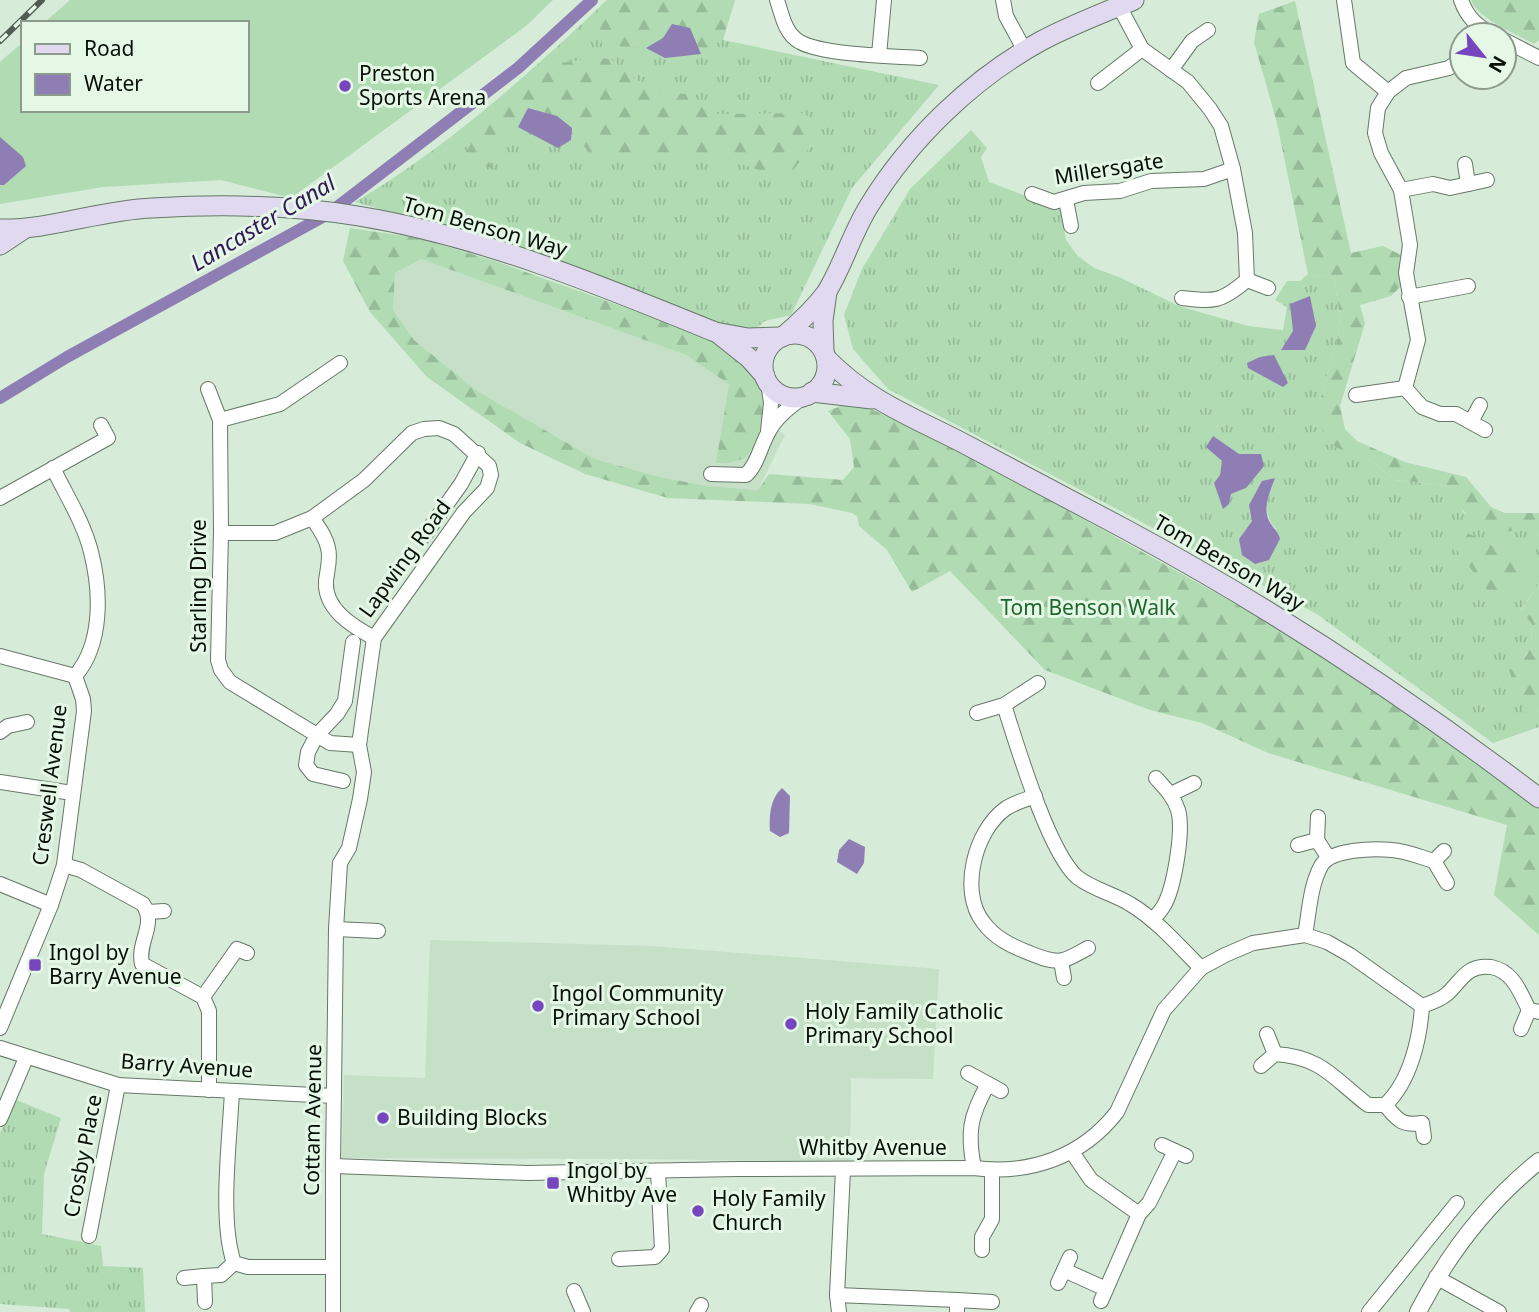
<svg xmlns="http://www.w3.org/2000/svg" width="1539" height="1312" font-family="'Noto Sans',sans-serif">
	<defs>
		<pattern id="grass-tufts" width="24" height="20" patternUnits="userSpaceOnUse" patternTransform="scale(1.75)"><rect width="24" height="20" fill="#b0dbb3"/><path d="M3 7l-1-3M5 7V3M7 7l1-3M15 17l-1-3M17 17v-4M19 17l1-3" fill="none" stroke="#96bb98"/></pattern>
		<pattern id="forest-firs" width="22" height="20" patternUnits="userSpaceOnUse" patternTransform="scale(1.75)"><rect width="22" height="20" fill="#b0dbb3"/><path d="M5 1l3.5 6h-7zM16 11l3.5 6h-7z" fill="#96bb98"/></pattern>
	</defs>
	<rect width="100%" height="100%" fill="#d6ebd8"/>
	<g fill="#c5e0c7">
		<polygon points="421,259 686,355 736,388 766,421 785,435 758,490 707,486 660,477 595,459 477,391 414,340 393,311 395,273"/>
		<polygon points="430,940 652,946 939,969 933,1079 851,1078 850,1162 639,1159 342,1158 344,1075 425,1078"/>
	</g>
	<g fill="url(#grass-tufts)" fill-rule="evenodd">
		<path d="M607 0H735L723 40 939 85 852 188 791 315 765 321 745 338 474 236 355 202C448 147 529 74 607 0Z"/>
		<path d="M971 130 987 148 981 157 989 182 1060 209 1066 240 1077 255 1094 268 1119 277 1179 306 1248 326 1283 330 1287 307 1275 300 1287 281H1300L1308 274 1334 278 1340 316 1338 337 1319 404 1348 455H1364L1395 480 1444 485 1459 502 1463 512 1499 531H1531L1539 535V583L1521 610 1532 624 1531 646 1520 665 1525 713 1539 710V727L1493 743 1317 614 888 389 853 349 844 315 862 269 910 189ZM1222 461 1246 488 1231 494 1214 484 1220 475ZM1274 478C1269 497 1260 514 1277 529L1239 539 1252 521ZM1450 541 1491 544 1536 559 1461 553Z"/>
		<polygon points="16,1100 61,1118 44,1174 42,1234 101,1246 103,1266 143,1268 145,1312 70,1312 69,1309 0,1304 0,1133"/>
	</g>
	<g fill="url(#forest-firs)">
		<polygon points="607,0 735,0 722,40 701,54 690,28 663,38 646,48 603,45 598,33 598,9"/>
		<path d="M1471 0H1539V40L1534 44C1517 34 1478 19 1471 0Z"/>
		<path d="M1295 1 1351 253 1383 246 1401 255V286L1391 296 1360 305 1365 323 1340 406 1345 429 1357 441 1405 462 1466 477 1491 507 1505 513H1539V535C1527 529 1514 532 1501 531 1468 528 1463 507 1444 485L1395 480 1364 455H1349L1327 441 1320 424 1319 404 1338 337 1340 316 1334 278 1308 274 1277 123 1254 42 1259 14Z"/>
		<path d="M595 58 611 59 632 77 659 93 689 94 715 114 802 113 818 122 806 153 791 173 772 174 716 156 693 155 667 158 591 156 584 146 571 140 572 128 557 116 528 108C525 114 522 123 517 127 502 139 490 133 483 154L494 169 474 162 464 156 480 128 547 72 561 63Z"/>
		<polygon points="350,228 418,238 495,261 708,337 757,376 764,400 766,421 757,443 745,458 730,463 716,463 729,384 686,355 421,259 395,273 393,310 414,340 477,391 595,459 660,477 707,486 758,490 769,474 843,480 854,467 850,439 828,411 854,401 961,451 1302,641 1469,749 1539,806 1539,935 1494,895 1507,825 1268,753 1202,723 1150,710 1045,670 950,571 912,592 887,550 859,526 857,516 852,513 810,504 668,498 585,474 520,443 427,377 370,312 343,261"/>
		<polygon points="1452,526 1491,544 1537,559 1505,594 1489,593 1450,541"/>
		<path d="M1539 583V710L1525 714 1509 670C1530 660 1532 645 1532 624L1521 611Z"/>
	</g>
	<polygon fill="#b0dbb3" points="70,0 553,0 526,26 291,198 221,180 103,187 0,204 0,62 23,42 23,110 247,110 247,23 44,23"/>
	<g fill="#8f7eb3">
		<polygon points="672,24 690,28 701,54 665,58 646,48 663,38"/>
		<polygon points="528,108 557,116 572,128 571,140 558,148 518,127"/>
		<polygon points="0,137 23,157 26,166 4,185 0,185"/>
		<polygon points="1310,296 1316,326 1305,350 1281,350 1293,331 1290,304"/>
		<polygon points="1274,355 1288,383 1283,387 1248,368 1247,363 1260,357"/>
		<polygon points="1213,436 1239,454 1261,454 1264,466 1246,488 1231,494 1229,504 1223,509 1214,483 1220,475 1222,461 1206,447"/>
		<path d="M1275 478C1270 492 1261 510 1271 524 1275 530 1278 532 1280 539L1269 560 1255 564 1242 555 1239 539 1252 521 1249 505 1262 481Z"/>
		<path d="M782 788 790 796 789 833 780 837 770 831C769 816 770 799 782 788Z"/>
		<polygon points="849,839 865,847 864,863 857,874 837,862 839,850"/>
	</g>
	<g fill="none" stroke-linecap="round" stroke-linejoin="round">
		<polyline stroke="#8f7eb3" stroke-width="12" points="0,398 67,357 328,214 518,68 592,0"/>
		<g stroke="#667867" stroke-width="16">
			<g id="minor">
				<path d="M777 0C782 15 785 34 800 42 823 55 892 56 920 58"/>
				<polyline points="1003,0 1006,16 1025,51"/>
				<polyline points="1344,0 1353,63 1388,92"/>
				<path d="M1461 0C1467 17 1477 27 1494 35"/>
				<path d="M1119 6 1142 49 1188 82 1210 109 1221 126 1233 169 1245 233 1247 280C1221 302 1215 302 1182 298"/>
				<polyline points="1504,40 1539,58"/>
				<polyline points="879,55 884,0"/>
				<polyline points="1462,58 1449,68 1406,78 1388,92 1378,108 1375,133 1381,153 1401,190 1410,245 1406,273 1418,340 1405,388 1422,407 1440,414 1456,414 1485,430"/>
				<polyline points="1171,70 1192,41 1208,30"/>
				<polyline points="1098,83 1142,49"/>
				<polyline points="1465,164 1468,184"/>
				<polyline points="1401,190 1433,184 1450,188 1487,180"/>
				<polyline points="1032,194 1054,202 1084,193 1120,191 1151,181 1204,179 1233,169"/>
				<polyline points="1066,200 1071,226"/>
				<polyline points="1247,280 1268,288"/>
				<polyline points="1409,297 1468,286"/>
				<polyline points="768,381 771,403 768,431"/>
				<polyline points="208,389 220,420 221,533 218,660 221,670 230,682 330,743 359,745"/>
				<polyline points="1356,395 1405,388"/>
				<polyline points="220,420 280,404 340,363"/>
				<polyline points="1471,422 1480,405"/>
				<path d="M53 468C66 495 84 523 91 552 101 591 103 644 75 676"/>
				<path d="M711 474 746 475C757 465 760 448 767 435 775 417 791 406 806 395"/>
				<polyline points="0,498 108,438 101,425"/>
				<path d="M312 518C319 528 326 537 328 548 331 558 327 571 326 581 324 609 352 626 374 638"/>
				<polyline points="221,533 275,533 312,518 364,480 412,433 424,429 439,428 454,434 489,466 491,475 487,488 464,512 374,638 359,745 364,772 360,799 349,848 340,863 336,929 333,1166 333,1312"/>
				<polyline points="424,536 461,484 478,453"/>
				<polyline points="0,656 75,676"/>
				<path d="M1004 705C1017 745 1048 851 1077 877 1092 889 1114 894 1130 904 1157 920 1179 946 1201 968"/>
				<polyline points="977,713 1004,705 1038,683"/>
				<polyline points="0,732 8,726 27,722"/>
				<polyline points="343,781 313,774 306,765 308,752 317,735 337,714 345,701 353,642"/>
				<polyline points="0,782 72,793"/>
				<polyline points="1171,794 1194,783"/>
				<path d="M1035 796C1025 800 1013 803 1005 809 975 831 959 891 983 922 994 937 1009 945 1027 952 1037 956 1052 963 1063 960 1071 958 1080 952 1088 948"/>
				<polyline points="1317,840 1318,817"/>
				<polyline points="1298,845 1317,840 1328,857"/>
				<polyline points="1434,861 1444,851"/>
				<path d="M64 865 81 870 143 904C157 925 137 941 142 964L203 997 209 1011V1090"/>
				<polyline points="0,884 51,905"/>
				<polyline points="148,912 164,911"/>
				<path d="M1152 920C1156 916 1160 912 1163 907 1174 890 1184 830 1178 810 1174 797 1165 788 1156 778"/>
				<polyline points="336,929 378,931"/>
				<path d="M1305 935C1309 914 1310 886 1321 866 1330 849 1374 848 1392 850 1406 851 1420 857 1434 861L1447 883"/>
				<polyline points="1061,961 1064,978"/>
				<polyline points="203,997 237,949 247,953"/>
				<polyline points="0,1028 51,905 64,865 84,711 83,699 75,676"/>
				<polyline points="1521,1029 1529,1010"/>
				<polyline points="1267,1034 1275,1054"/>
				<polyline points="0,1048 118,1085 334,1096"/>
				<path d="M1261 1066 1275 1054C1322 1057 1333 1078 1368 1105H1385C1398 1120 1401 1126 1422 1123L1424 1137"/>
				<polyline points="968,1073 1001,1091"/>
				<path d="M232 1091C230 1138 219 1220 234 1263L248 1267H332"/>
				<path d="M1385 1105C1410 1082 1420 1039 1422 1006"/>
				<polyline points="0,1119 26,1058"/>
				<polyline points="1162,1145 1186,1156"/>
				<polyline points="1072,1152 1091,1180 1139,1214"/>
				<path d="M333 1166 527 1173 738 1169 974 1168C1030 1175 1082 1157 1117 1112L1164 1010 1201 968 1225 955 1253 943 1305 935 1327 942 1350 955 1422 1006C1431 1003 1440 1000 1447 994 1462 980 1467 964 1491 967 1513 971 1520 992 1529 1010L1539 1012"/>
				<path d="M974 1168C967 1132 970 1116 988 1084"/>
				<polyline points="89,1236 118,1085"/>
				<polyline points="982,1250 982,1237 992,1219 992,1170"/>
				<polyline points="619,1259 655,1257 662,1249 658,1172"/>
				<polyline points="1064,1270 1106,1289"/>
				<polyline points="204,1276 221,1275 234,1263"/>
				<polyline points="1436,1277 1499,1312"/>
				<polyline points="184,1278 204,1276 205,1302"/>
				<polyline points="1058,1283 1070,1257"/>
				<polyline points="574,1291 583,1312"/>
				<polyline points="837,1295 957,1300"/>
				<polyline points="1101,1301 1139,1214 1149,1203 1175,1151"/>
				<polyline points="697,1312 701,1305"/>
				<polyline points="839,1312 837,1295 843,1170"/>
				<polyline points="957,1312 957,1300 992,1302"/>
				<polyline points="1369,1312 1457,1203"/>
			</g>
		</g>
		<g stroke="#667867" stroke-width="18">
			<path id="tertiary" d="M1418 1312C1448 1254 1488 1202 1539 1161"/>
		</g>
		<g stroke="#667867" stroke-width="21">
			<g id="secondary">
				<path d="M0 229C51 230 100 210 152 208 220 204 291 205 358 216 481 236 600 285 715 332L748 338 782 337"/>
				<polyline points="0,245 24,229"/>
				<polyline points="719,334 749,358 765,376"/>
				<circle cx="795" cy="366" r="32"/>
				<path d="M785 335C800 322 814 309 826 293 842 268 852 233 869 206 910 139 972 79 1041 41 1071 25 1103 13 1134 0"/>
				<polyline points="824,352 823,321 827,292"/>
				<path d="M826 358C867 400 910 416 961 442 1015 471 1070 500 1125 529 1270 607 1408 698 1539 798"/>
				<polyline points="812,392 872,399"/>
			</g>
		</g>
		<use href="#minor" stroke="#fff" stroke-width="14"/>
		<use href="#tertiary" stroke="#fff" stroke-width="16"/>
		<use href="#secondary" stroke="#e1d9f0" stroke-width="19"/>
		<g stroke="#515d52" stroke-width="6">
			<polyline id="rail" points="0,41 42,0"/>
		</g>
		<use href="#rail" stroke="#e4f8e5" stroke-width="3.5" stroke-dasharray="10" stroke-linecap="butt"/>
	</g>
	<g fill="#7745bd" stroke="#e4f8e5" stroke-width="2.5">
		<circle cx="345" cy="86" r="7"/>
		<rect x="28" y="958" width="14" height="14" rx="3.5"/>
		<circle cx="538" cy="1006" r="7"/>
		<circle cx="791" cy="1024" r="7"/>
		<circle cx="383" cy="1118" r="7"/>
		<rect x="546" y="1176" width="14" height="14" rx="3.5"/>
		<circle cx="698" cy="1211" r="7"/>
	</g>
	<g text-anchor="middle" stroke-width="6" stroke-linejoin="round" paint-order="stroke">
		<g font-size="21" fill="#080f08" stroke="#e4f8e5" text-anchor="start">
			<text x="359" y="81">Preston<tspan x="359" dy="24">Sports Arena</tspan></text>
			<text x="49" y="960">Ingol by<tspan x="49" dy="24">Barry Avenue</tspan></text>
			<text x="552" y="1001">Ingol Community<tspan x="552" dy="24">Primary School</tspan></text>
			<text x="805" y="1019">Holy Family Catholic<tspan x="805" dy="24">Primary School</tspan></text>
			<text x="397" y="1125">Building Blocks</text>
			<text x="567" y="1178">Ingol by<tspan x="567" dy="24">Whitby Ave</tspan></text>
			<text x="712" y="1206">Holy Family<tspan x="712" dy="24">Church</tspan></text>
		</g>
		<g font-size="21" fill="#080f08" stroke="#e4f8e5">
			<text transform="translate(1109 169) rotate(-9)" y="7">Millersgate</text>
			<text transform="translate(485 227) rotate(16)" y="7">Tom Benson Way</text>
			<text transform="translate(405 559) rotate(-54)" y="7">Lapwing Road</text>
			<text transform="translate(1229 563) rotate(30)" y="7">Tom Benson Way</text>
			<text transform="translate(199 586) rotate(-90)" y="7">Starling Drive</text>
			<text transform="translate(50 785) rotate(-83)" y="7">Creswell Avenue</text>
			<text transform="translate(187 1066) rotate(4)" y="7">Barry Avenue</text>
			<text transform="translate(313 1120) rotate(-89)" y="7">Cottam Avenue</text>
			<text x="873" y="1155">Whitby Avenue</text>
			<text transform="translate(83 1156) rotate(-79)" y="7">Crosby Place</text>
		</g>
		<g font-size="21" fill="#21662e" stroke="#e4f8e5">
			<text x="1088" y="615">Tom Benson Walk</text>
		</g>
		<g font-size="23" font-style="italic" fill="#341859" stroke="#e4f8e5">
			<text transform="translate(263 223) rotate(-31)" y="8">Lancaster Canal</text>
		</g>
	</g>
	<rect x="21" y="21" width="228" height="91" fill="#e4f8e5" stroke="#8c9b8d" stroke-width="2"/>
	<rect x="35" y="44" width="35" height="10" fill="#e1d9f0" stroke="#8c9b8d" stroke-width="2"/>
	<text x="84" y="56" font-size="21" fill="#080f08">Road</text>
	<rect x="35" y="74" width="35" height="21" fill="#8f7eb3" stroke="#8c9b8d" stroke-width="2"/>
	<text x="84" y="91" font-size="21" fill="#080f08">Water</text>
	<g transform="translate(1483 56) rotate(120)"><circle r="33" fill="#e4f8e5" stroke="#8c9b8d" stroke-width="2"/>
	<path d="M0-5L12 26L0 18L-12 26Z" fill="#7745bd"/>
	<text y="-10" font-size="19" font-weight="bold" text-anchor="middle" fill="#080f08">N</text>
	</g>
</svg>
